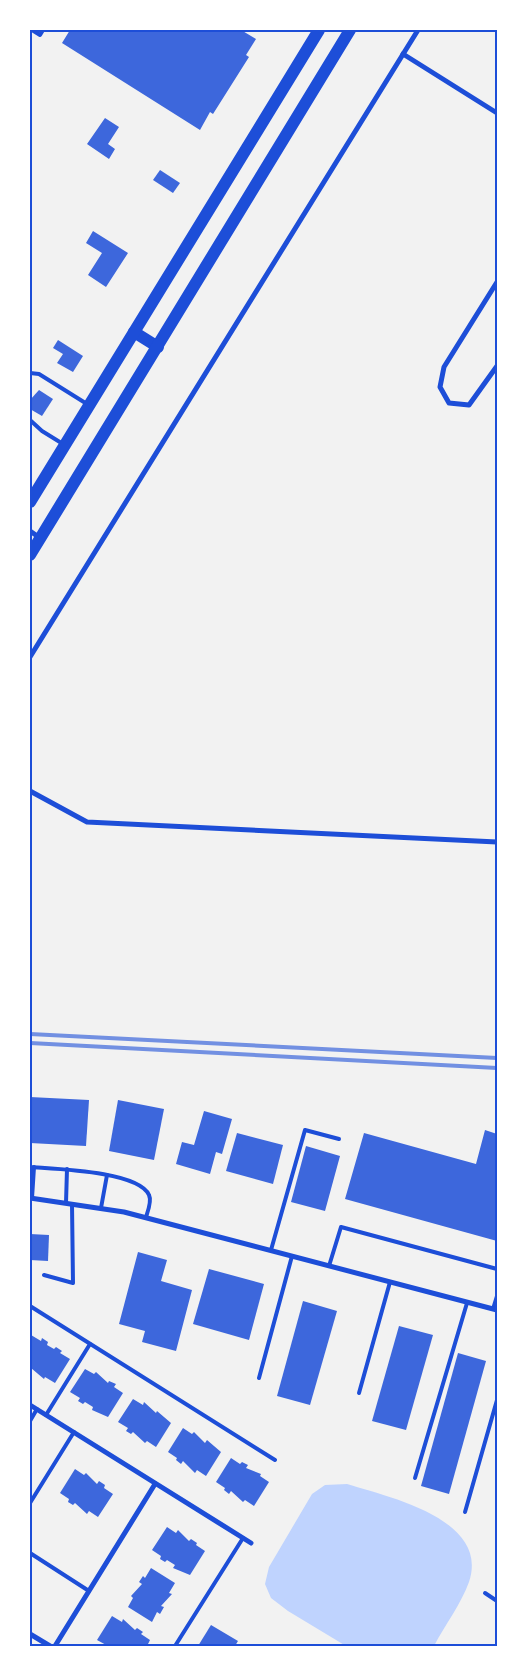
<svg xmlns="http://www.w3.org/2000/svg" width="527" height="1676" font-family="'Roboto Serif',serif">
	<rect width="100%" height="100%" fill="#f2f2f2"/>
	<path fill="#bfd3fe" d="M347 1484C389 1497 490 1519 469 1582 461 1604 445 1625 434 1646H346L288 1611 271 1598 265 1584 269 1567 312 1494 325 1485Z"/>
	<g fill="#3d67dc">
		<polygon points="70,30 241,30 256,39 246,55 249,57 213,114 210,112 200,130 62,43"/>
		<polygon points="105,118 119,127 108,144 115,149 109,159 87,144"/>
		<polygon points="160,170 180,183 173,193 153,180"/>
		<polygon points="93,231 128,253 106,287 88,275 102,253 86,243"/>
		<polygon points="58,340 83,356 73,372 57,363 63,354 53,348"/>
		<polygon points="39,390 53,399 42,416 30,409 30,400"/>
		<polygon points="30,1097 89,1100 86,1146 30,1143"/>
		<polygon points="118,1100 164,1109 154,1160 109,1151"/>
		<polygon points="204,1111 232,1119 222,1154 216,1152 210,1174 176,1164 182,1142 194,1145"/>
		<polygon points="485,1130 497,1134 497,1241 345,1199 364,1133 476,1164"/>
		<polygon points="237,1133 283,1145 273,1184 226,1171"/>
		<polygon points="306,1146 340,1156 325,1211 291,1202"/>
		<polygon points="30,1234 49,1235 48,1261 30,1260"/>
		<polygon points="138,1252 167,1260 161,1281 192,1290 176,1351 142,1342 145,1331 119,1324"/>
		<polygon points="209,1269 264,1284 249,1340 193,1324"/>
		<polygon points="303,1301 337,1311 310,1405 277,1396"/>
		<polygon points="399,1326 433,1335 406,1430 372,1421"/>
		<polygon points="31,1335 41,1341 42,1338 48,1342 47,1345 54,1349 56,1347 62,1351 60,1353 70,1359 55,1383 45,1377 44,1379 31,1368 30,1370"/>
		<polygon points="458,1353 486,1361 449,1494 421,1486"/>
		<polygon points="85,1369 94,1374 96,1372 108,1383 109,1381 116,1384 114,1387 123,1393 108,1417 92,1410 93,1407 85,1402 83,1404 78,1401 80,1398 70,1392"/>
		<polygon points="133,1399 143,1405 144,1402 156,1413 157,1411 171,1423 156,1447 147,1441 145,1443 133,1432 131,1434 126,1431 128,1428 118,1422"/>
		<polygon points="183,1428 192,1434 194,1432 205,1443 207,1440 221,1452 206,1476 197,1470 195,1473 183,1461 181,1464 176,1460 177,1458 168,1452"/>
		<polygon points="231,1458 240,1464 242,1462 248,1465 246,1468 261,1474 260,1476 269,1482 254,1506 245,1500 243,1502 231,1491 229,1494 224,1490 225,1488 216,1482"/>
		<polygon points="75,1469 84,1475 86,1473 97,1484 99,1481 105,1485 104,1488 113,1494 98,1517 89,1511 87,1514 75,1503 73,1505 68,1502 69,1499 60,1493"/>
		<polygon points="167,1527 176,1533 178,1530 189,1541 191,1539 197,1543 196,1545 205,1551 190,1575 173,1568 175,1565 167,1560 165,1562 160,1559 161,1556 152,1550"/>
		<polygon points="151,1568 175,1583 169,1593 172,1594 161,1606 164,1607 160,1614 157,1612 152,1622 128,1607 133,1598 131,1596 142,1584 139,1582 143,1576 145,1578"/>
		<polygon points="112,1616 122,1622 123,1619 135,1630 137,1628 143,1632 141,1634 150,1640 147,1646 108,1646 97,1640"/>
		<polygon points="211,1625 238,1641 235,1646 198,1646"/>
	</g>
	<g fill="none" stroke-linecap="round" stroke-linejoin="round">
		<g stroke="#1d4ed8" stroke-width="4">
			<polyline points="32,30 40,35 43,30"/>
			<polyline points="30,373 39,374 87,404"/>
			<polyline points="30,420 42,431 63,444"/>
			<path d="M30 1167C54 1169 138 1171 149 1195 152 1201 148 1211 146 1217"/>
			<polyline points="32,1198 34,1167"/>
			<polyline points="66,1203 67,1169"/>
			<polyline points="101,1208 107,1175"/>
			<polyline points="271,1250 305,1130 339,1139"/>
			<polyline points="329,1266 341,1227 497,1269"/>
			<polyline points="44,1275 73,1283 72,1204"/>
			<polyline points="30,1306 275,1460"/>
			<polyline points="493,1309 497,1296"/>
			<polyline points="259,1378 292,1256"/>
			<polyline points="359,1393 390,1282"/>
			<polyline points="46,1415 90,1344"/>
			<polyline points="30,1421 37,1409"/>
			<polyline points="415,1478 467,1303"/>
			<polyline points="30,1503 74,1432"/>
			<polyline points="465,1512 497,1400"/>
			<polyline points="30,1553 89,1591"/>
			<polyline points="485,1593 497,1601"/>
			<polyline points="175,1646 243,1538"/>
		</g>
		<g stroke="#1d4ed8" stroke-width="5">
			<polyline points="403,54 497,113"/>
			<polyline points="497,282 444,367 440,387 449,403 469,405 497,366"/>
			<polyline points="30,531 40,538"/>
			<polyline points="30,657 418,30"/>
			<polyline points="30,791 87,822 497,842"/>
			<polyline points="30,1198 124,1212 497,1310"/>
			<polyline points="30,1405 251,1543"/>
			<polyline points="30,1634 50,1646"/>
			<polyline points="55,1646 155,1484"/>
		</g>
		<g stroke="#1d4ed8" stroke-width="12">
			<polyline points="134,332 158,347"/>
			<polyline points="30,502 319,30"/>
			<polyline points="30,555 350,30"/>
		</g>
		<g stroke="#7290e2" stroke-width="4">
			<polyline points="30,1034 497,1058"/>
			<polyline points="30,1043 497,1068"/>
		</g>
	</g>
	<rect width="527" height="1676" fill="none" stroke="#ffffff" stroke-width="62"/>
	<rect x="31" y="31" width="465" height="1614" fill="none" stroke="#1d4ed8" stroke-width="2"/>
</svg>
